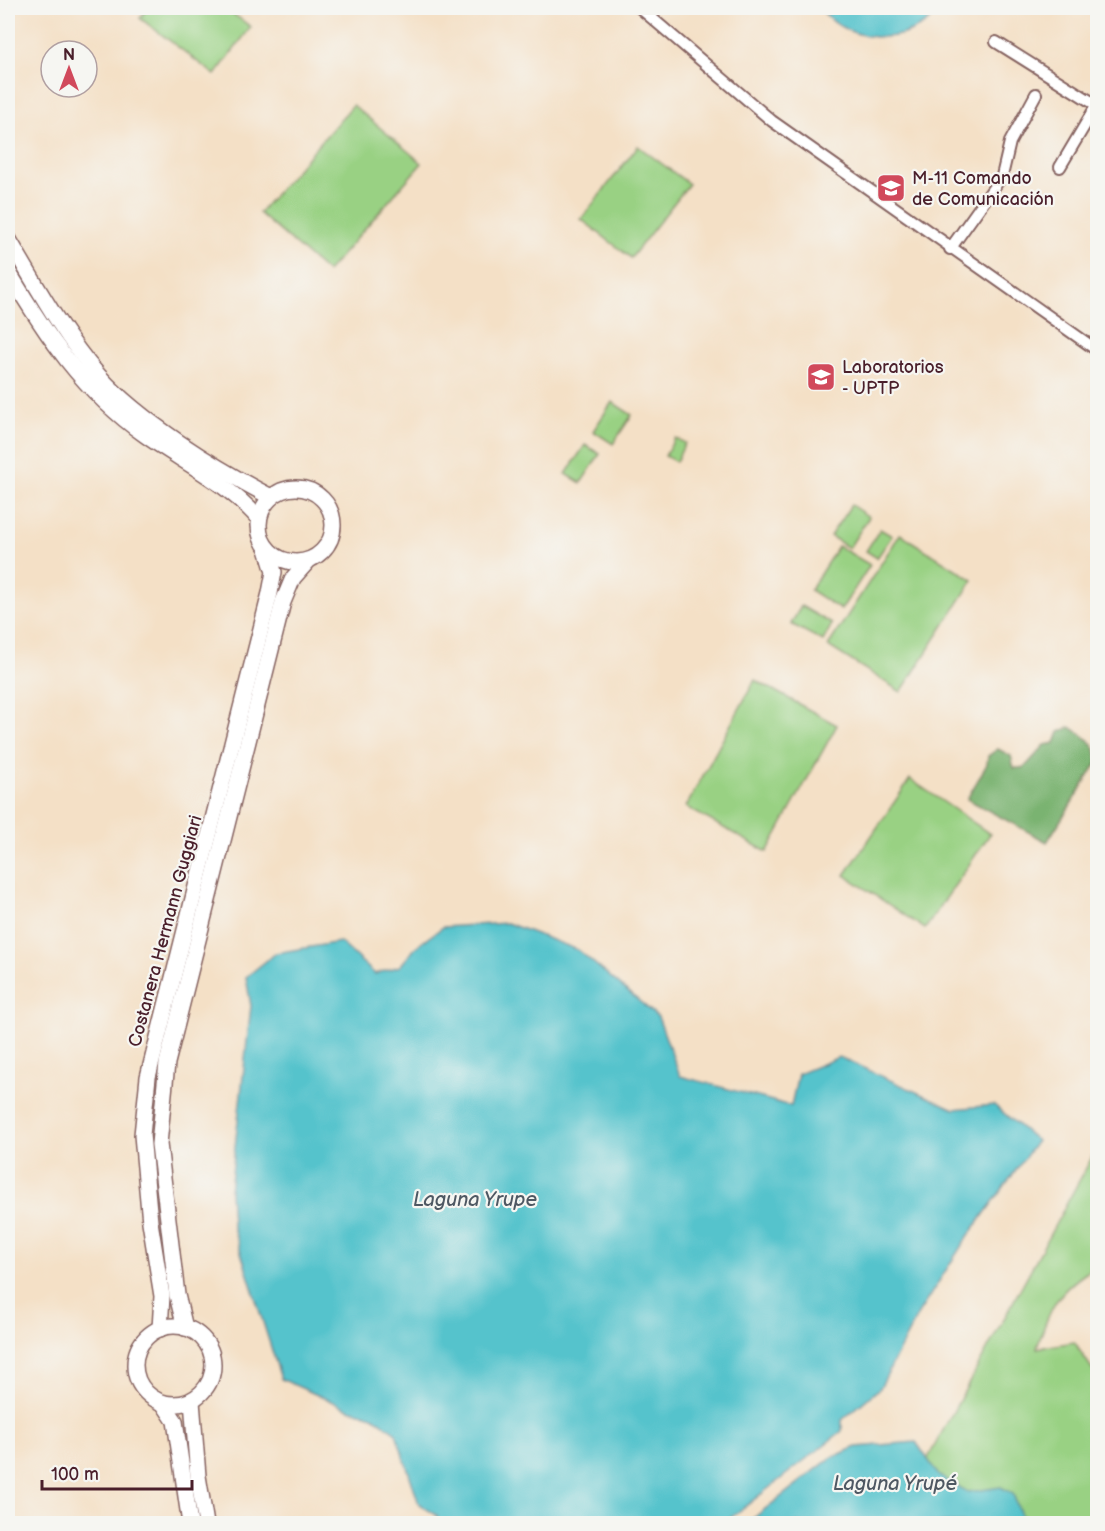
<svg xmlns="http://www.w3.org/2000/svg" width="1105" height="1531" font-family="'Balsamiq Sans',sans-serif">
	<rect width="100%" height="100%" fill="#f6f6f2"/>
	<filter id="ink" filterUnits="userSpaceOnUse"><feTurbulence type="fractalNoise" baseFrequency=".0167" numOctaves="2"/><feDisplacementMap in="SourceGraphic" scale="12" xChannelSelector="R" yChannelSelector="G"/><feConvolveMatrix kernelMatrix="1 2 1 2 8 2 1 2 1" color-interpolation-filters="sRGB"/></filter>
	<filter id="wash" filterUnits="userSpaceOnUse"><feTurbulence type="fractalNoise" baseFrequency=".008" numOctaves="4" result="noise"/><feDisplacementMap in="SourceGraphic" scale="24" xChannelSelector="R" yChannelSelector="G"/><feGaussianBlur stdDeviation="1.35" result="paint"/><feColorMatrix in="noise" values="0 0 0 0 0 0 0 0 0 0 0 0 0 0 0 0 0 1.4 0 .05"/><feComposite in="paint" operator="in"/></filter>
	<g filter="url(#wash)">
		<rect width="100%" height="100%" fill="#f4e0c6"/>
		<g fill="#99d183" stroke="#727857" stroke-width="1.5">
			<polygon points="148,8 225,8 251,27 215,75 140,18"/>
			<polygon points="353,105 422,163 327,272 259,213"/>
			<polygon points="638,146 689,184 631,258 581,219"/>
			<polygon points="612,402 632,415 613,444 593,431"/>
			<polygon points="675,438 685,443 676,462 665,456"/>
			<polygon points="585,445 600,454 581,483 566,474"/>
			<polygon points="851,505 869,517 849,548 830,536"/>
			<polygon points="880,529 892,536 877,558 866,551"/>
			<polygon points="900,534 973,580 901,692 828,646"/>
			<polygon points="838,546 870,565 841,610 810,590"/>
			<polygon points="801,606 832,624 823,641 791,624"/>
			<polygon points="755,680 837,725 767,852 686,807"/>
			<polygon points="910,779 990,834 925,929 845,875"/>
			<path d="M1097 1148V1266C1058 1289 1050 1306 1037 1348L1074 1342 1097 1376V1523L892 1524Z"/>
		</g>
		<path fill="#7ab371" stroke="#62694e" stroke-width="1.5" d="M1070 727C1086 737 1098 743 1097 763L1047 842 967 799 987 764 988 756 998 749 1011 756 1014 768H1024L1045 745 1055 743 1059 732Z"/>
		<g fill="#55c3cc" stroke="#50717c" stroke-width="1.5">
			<path d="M820 8H943C936 13 929 22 921 26 888 46 843 38 820 8Z"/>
			<polygon points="507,923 578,950 658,1017 680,1076 791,1106 798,1074 839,1057 954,1109 994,1105 1037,1141 964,1242 918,1314 880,1388 842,1420 842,1431 724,1523 434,1523 438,1516 419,1504 396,1433 373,1416 349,1409 281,1379 232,1224 230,1191 251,1006 246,977 276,953 340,942 375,974 400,966 417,946 443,927"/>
			<polygon points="916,1442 939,1476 968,1492 1001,1487 1013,1494 1021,1515 1033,1523 747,1523 831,1458 856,1447"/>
		</g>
	</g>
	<g filter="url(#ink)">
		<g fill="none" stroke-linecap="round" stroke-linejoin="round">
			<g stroke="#866361" stroke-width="14">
				<g id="minor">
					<polyline points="640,8 772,121 1098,351"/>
					<polyline points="996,42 1098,106"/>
					<polyline points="1060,167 1098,103"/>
					<polyline points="950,249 1002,176 1010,142 1036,94"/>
				</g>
			</g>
			<g stroke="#866361" stroke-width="18">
				<g id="highway">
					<path d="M8 238C36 285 63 335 99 376 139 421 217 469 271 497"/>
					<path d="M8 271C46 335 83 391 145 435 183 462 228 483 259 519"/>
					<circle cx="296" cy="525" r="37"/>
					<circle cx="174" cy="1365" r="39"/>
					<polyline points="185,1328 177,1295 159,1144 167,1063 283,602 293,578 309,560"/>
					<polyline points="160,1329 162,1296 150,1222 142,1135 148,1077 270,593 274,572 267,549"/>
					<polyline points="192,1401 198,1476 206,1524"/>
					<polyline points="163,1403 175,1421 190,1524"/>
				</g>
			</g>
			<use href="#minor" stroke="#fff" stroke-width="10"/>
			<use href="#highway" stroke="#fff" stroke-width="15"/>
		</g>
	</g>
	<defs>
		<g id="school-square" transform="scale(1.5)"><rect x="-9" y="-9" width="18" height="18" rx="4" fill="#d1495b" stroke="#f6f6f2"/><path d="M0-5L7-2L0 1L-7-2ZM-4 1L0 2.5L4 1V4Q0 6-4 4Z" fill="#fff"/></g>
		<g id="university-square" transform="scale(1.5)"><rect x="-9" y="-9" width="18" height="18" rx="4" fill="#d1495b" stroke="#f6f6f2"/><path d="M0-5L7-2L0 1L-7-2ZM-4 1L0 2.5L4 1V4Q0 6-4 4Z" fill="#fff"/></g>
	</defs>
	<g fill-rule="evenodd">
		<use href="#school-square" x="891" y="188"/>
		<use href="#university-square" x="821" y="377"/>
	</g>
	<g text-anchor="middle" stroke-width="4.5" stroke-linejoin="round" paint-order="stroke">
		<g font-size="18" fill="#4a1f2b" stroke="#f6f6f2" text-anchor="start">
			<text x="912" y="184">M-11 Comando<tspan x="912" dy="21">de Comunicación</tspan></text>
			<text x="842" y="373">Laboratorios<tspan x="842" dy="21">- UPTP</tspan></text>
		</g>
		<g font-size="18" fill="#4a1f2b" stroke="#f6f6f2">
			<text transform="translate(165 931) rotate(-75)" y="6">Costanera Hermann Guggiari</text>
		</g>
		<g font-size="20" font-style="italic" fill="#4e5863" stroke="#f6f6f2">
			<text x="475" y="1206">Laguna Yrupe</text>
			<text x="895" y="1490">Laguna Yrupé</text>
		</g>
	</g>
	<rect width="1105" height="1531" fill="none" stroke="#f6f6f2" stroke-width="30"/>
	<g transform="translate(69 69)"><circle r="28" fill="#f6f6f2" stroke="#b1a0a2" stroke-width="1.5"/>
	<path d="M0-4.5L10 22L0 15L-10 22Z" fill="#d1495b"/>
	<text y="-9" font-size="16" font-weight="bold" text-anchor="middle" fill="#4a1f2b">N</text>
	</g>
	<path d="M42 1480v9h150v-9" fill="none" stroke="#4a1f2b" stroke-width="3"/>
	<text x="51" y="1480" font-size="18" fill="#4a1f2b" stroke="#f6f6f2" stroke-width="4.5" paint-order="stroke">100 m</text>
</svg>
